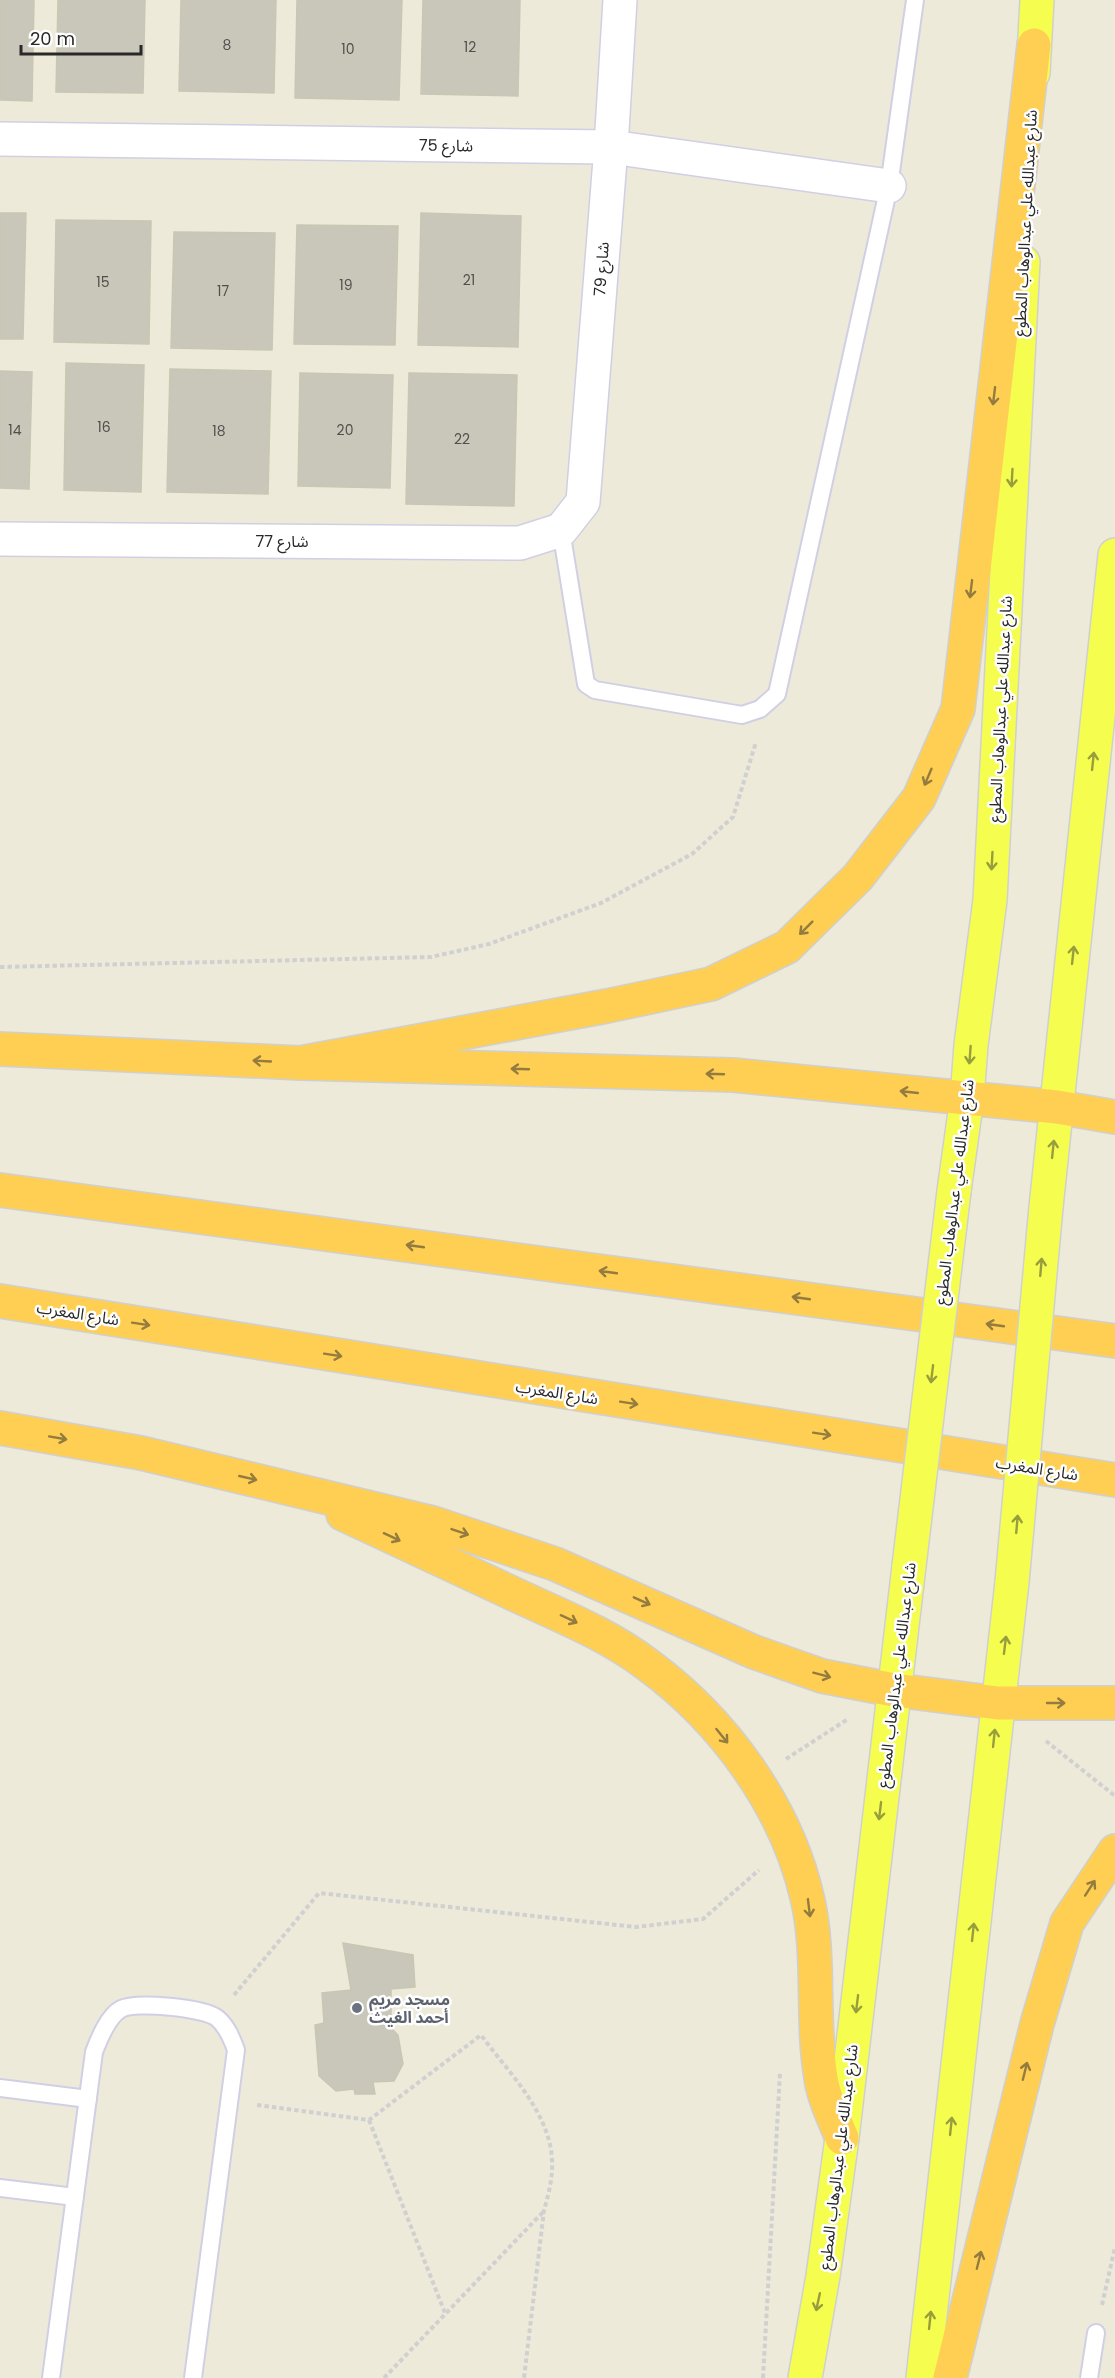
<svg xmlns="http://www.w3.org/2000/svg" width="1115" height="2378" font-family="Poppins,'Noto Sans Arabic',sans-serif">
	<rect width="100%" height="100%" fill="#edeada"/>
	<g fill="#c8c7ba" stroke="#c9c7b3" stroke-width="1.5">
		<polygon points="0,0 34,0 32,101 0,100"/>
		<polygon points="58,0 145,0 143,93 56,92"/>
		<polygon points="181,0 276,0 274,93 179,91"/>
		<polygon points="297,0 402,0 399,100 295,98"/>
		<polygon points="423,0 520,0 518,96 421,94"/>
		<polygon points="0,213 26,213 23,339 0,339"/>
		<polygon points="421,213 521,216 518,347 418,345"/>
		<polygon points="56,220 151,221 149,344 54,342"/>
		<polygon points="297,225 398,226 395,345 294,344"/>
		<polygon points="174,232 275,233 272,350 171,348"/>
		<polygon points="66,363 144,365 141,492 64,490"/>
		<polygon points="170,369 271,371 268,494 167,492"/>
		<polygon points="0,371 32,372 29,489 0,488"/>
		<polygon points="300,373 393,375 390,488 298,486"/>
		<polygon points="409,373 517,375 514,506 406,504"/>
		<polygon points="343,1943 413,1955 415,1987 391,1989 391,2028 398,2035 403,2064 394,2081 373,2082 375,2094 355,2094 354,2089 336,2091 319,2076 315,2025 324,2023 322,1993 351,1990"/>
	</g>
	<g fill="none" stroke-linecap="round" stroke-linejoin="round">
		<g stroke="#d1cfe4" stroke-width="20">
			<g id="lane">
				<polyline points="561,530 586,684 595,690 742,715 760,709 777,694 889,186 915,0"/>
				<polyline points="0,2088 88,2099"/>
				<polyline points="0,2188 75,2197"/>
				<path d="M51 2378 94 2052C99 2039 108 2016 121 2009 136 2001 204 2008 217 2018 227 2026 232 2039 236 2050L193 2378"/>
				<polyline points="1089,2378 1096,2333"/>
			</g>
		</g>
		<g stroke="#d1cfe4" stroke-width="36">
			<g id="street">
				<polyline points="0,139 611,147 889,186"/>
				<polyline points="0,539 520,543 561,530 583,502 611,147 620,0"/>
			</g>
		</g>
		<g stroke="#d0d0d0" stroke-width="36">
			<g id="primary">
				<polyline points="1033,73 1037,0"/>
				<polyline points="954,1191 967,1098 971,1045 990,900 1023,262"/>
				<polyline points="1046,1207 1115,555"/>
				<polyline points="805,2378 823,2276 842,2138 909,1566"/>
				<polyline points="923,2378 1012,1582"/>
			</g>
		</g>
		<g stroke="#d0d0d0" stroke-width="36">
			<g id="highway">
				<polyline points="0,1049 300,1063 733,1075 1057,1107 1115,1117"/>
				<polyline points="300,1063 607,1006 711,984 787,947 858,877 919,798 958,709 1034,45"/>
				<polyline points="0,1190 1115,1341"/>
				<polyline points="0,1301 1115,1480"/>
				<polyline points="0,1428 141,1453 433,1523 555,1564 754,1652 822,1676 894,1690 998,1703 1115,1703"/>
				<path d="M343 1514C401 1541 458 1568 516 1595 561 1616 609 1635 648 1665 723 1720 786 1806 807 1897 821 1954 811 2019 821 2078 824 2099 834 2118 842 2138"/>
				<polyline points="950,2378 1037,2024 1067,1923 1115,1851"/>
			</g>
		</g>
		<g stroke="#d0d0d0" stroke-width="4" stroke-dasharray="4.5 3" stroke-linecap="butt">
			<polyline points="0,967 431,957 489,944 601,903 692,854 733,817 756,742"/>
			<polyline points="1046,1741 1115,1796"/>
			<polyline points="786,1759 848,1719"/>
			<polyline points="234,1995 319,1893 636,1927 703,1919 759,1870"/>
			<path d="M257 2105 369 2120 481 2035C508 2072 549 2111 552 2159 553 2177 549 2193 544 2210L524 2378"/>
			<polyline points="369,2120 445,2313"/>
			<polyline points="1102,2305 1115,2247"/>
			<polyline points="384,2378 543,2212"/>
			<polyline points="763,2378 780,2073"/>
		</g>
		<use href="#lane" stroke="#fff" stroke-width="16"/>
		<use href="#street" stroke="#fff" stroke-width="33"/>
		<use href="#primary" stroke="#f5fe4e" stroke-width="33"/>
		<use href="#highway" stroke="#ffcf53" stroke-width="33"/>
		<g stroke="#d0d0d0" stroke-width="36" stroke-linecap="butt">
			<g id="primary-bridge">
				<polyline points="909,1566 954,1191"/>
				<polyline points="1012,1582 1046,1207"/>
			</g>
		</g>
		<use href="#primary-bridge" stroke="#f5fe4e" stroke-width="33"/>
	</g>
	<defs><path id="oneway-shaft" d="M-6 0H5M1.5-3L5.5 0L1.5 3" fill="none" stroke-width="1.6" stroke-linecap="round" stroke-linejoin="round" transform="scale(1.5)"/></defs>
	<g stroke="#947c3e">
		<use href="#oneway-shaft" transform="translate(994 396) rotate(97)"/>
		<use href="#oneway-shaft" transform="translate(971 589) rotate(97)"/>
		<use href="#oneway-shaft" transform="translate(928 777) rotate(113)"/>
		<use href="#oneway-shaft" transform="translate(806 928) rotate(135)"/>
		<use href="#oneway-shaft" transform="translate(262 1061) rotate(-177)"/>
		<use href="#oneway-shaft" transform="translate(520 1069) rotate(-178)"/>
		<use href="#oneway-shaft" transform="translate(715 1074) rotate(-178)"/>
		<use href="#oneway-shaft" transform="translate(909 1092) rotate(-174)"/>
		<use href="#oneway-shaft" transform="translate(415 1246) rotate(-172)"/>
		<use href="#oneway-shaft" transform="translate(608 1272) rotate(-172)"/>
		<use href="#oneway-shaft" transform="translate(801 1298) rotate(-172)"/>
		<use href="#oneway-shaft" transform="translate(141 1324) rotate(9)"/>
		<use href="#oneway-shaft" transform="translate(995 1325) rotate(-172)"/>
		<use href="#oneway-shaft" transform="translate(333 1355) rotate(9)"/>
		<use href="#oneway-shaft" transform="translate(629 1403) rotate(9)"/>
		<use href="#oneway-shaft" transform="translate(822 1434) rotate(9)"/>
		<use href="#oneway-shaft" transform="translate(58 1438) rotate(10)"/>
		<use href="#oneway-shaft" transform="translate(248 1478) rotate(13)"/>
		<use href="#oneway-shaft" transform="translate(460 1532) rotate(19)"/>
		<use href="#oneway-shaft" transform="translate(392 1537) rotate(25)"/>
		<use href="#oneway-shaft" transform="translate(642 1601) rotate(24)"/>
		<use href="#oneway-shaft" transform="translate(569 1619) rotate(25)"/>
		<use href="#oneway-shaft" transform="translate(822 1675) rotate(15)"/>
		<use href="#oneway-shaft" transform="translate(1056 1703)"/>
		<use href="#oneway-shaft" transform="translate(722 1736) rotate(51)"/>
		<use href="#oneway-shaft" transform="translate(1090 1888) rotate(-57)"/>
		<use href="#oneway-shaft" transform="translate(809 1908) rotate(83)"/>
		<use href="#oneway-shaft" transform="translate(1025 2071) rotate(-76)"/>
		<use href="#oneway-shaft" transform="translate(979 2260) rotate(-76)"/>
	</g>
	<g stroke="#999e3d">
		<use href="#oneway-shaft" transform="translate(1012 478) rotate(93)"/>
		<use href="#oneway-shaft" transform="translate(1093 761) rotate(-84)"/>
		<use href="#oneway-shaft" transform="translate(992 861) rotate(93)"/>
		<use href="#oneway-shaft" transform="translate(1073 955) rotate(-84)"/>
		<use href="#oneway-shaft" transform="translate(970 1055) rotate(94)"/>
		<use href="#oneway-shaft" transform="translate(1053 1149) rotate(-84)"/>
		<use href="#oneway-shaft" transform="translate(1041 1267) rotate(-85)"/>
		<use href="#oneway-shaft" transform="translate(932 1374) rotate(97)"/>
		<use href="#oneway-shaft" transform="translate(1017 1524) rotate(-85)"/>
		<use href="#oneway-shaft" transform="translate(1005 1645) rotate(-83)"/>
		<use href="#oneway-shaft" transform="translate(994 1738) rotate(-84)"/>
		<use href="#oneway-shaft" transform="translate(880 1811) rotate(97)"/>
		<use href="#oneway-shaft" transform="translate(973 1932) rotate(-84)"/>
		<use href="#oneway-shaft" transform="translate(857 2004) rotate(97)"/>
		<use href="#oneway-shaft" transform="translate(951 2126) rotate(-84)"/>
		<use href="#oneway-shaft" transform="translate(818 2302) rotate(102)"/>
		<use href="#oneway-shaft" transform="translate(930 2320) rotate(-84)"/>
	</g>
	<circle fill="#6b7280" stroke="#fff" stroke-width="2" cx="357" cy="2008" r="6"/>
	<g text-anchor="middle" stroke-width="5" stroke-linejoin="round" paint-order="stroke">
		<g font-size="14" fill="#51504d">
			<text x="227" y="50">8</text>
			<text x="470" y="52">12</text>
			<text x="348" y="54">10</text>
			<text x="469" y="285">21</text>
			<text x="103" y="287">15</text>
			<text x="346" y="290">19</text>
			<text x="223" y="296">17</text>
			<text x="104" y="432">16</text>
			<text x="15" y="435">14</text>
			<text x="345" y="435">20</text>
			<text x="219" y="436">18</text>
			<text x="462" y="444">22</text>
		</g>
		<g font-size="16" fill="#292929" stroke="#fff">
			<text transform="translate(446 145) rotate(1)" y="6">شارع 75</text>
			<text transform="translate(1025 223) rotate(-87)" y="6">شارع عبدالله علي عبدالوهاب المطوع</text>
			<text transform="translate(601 269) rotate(-86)" y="6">شارع 79</text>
			<text x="282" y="547">شارع 77</text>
			<text transform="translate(1000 709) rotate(-87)" y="6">شارع عبدالله علي عبدالوهاب المطوع</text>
			<text transform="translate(954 1192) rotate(-83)" y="6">شارع عبدالله علي عبدالوهاب المطوع</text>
			<text transform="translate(78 1313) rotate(9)" y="6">شارع المغرب</text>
			<text transform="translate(557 1392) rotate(9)" y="6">شارع المغرب</text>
			<text transform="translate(1037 1468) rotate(9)" y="6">شارع المغرب</text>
			<text transform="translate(896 1675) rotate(-83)" y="6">شارع عبدالله علي عبدالوهاب المطوع</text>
			<text transform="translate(838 2157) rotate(-83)" y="6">شارع عبدالله علي عبدالوهاب المطوع</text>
		</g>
		<g font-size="16" font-weight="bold" fill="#5b616d" stroke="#fff" text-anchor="start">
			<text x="369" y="2005">مسجد مريم<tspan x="369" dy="18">أحمد الغيث</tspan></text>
		</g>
	</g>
	<path d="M21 45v9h120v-9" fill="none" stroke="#292929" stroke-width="3"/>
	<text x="30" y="45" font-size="18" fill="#292929" stroke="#ffffff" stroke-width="4.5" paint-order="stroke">20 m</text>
</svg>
